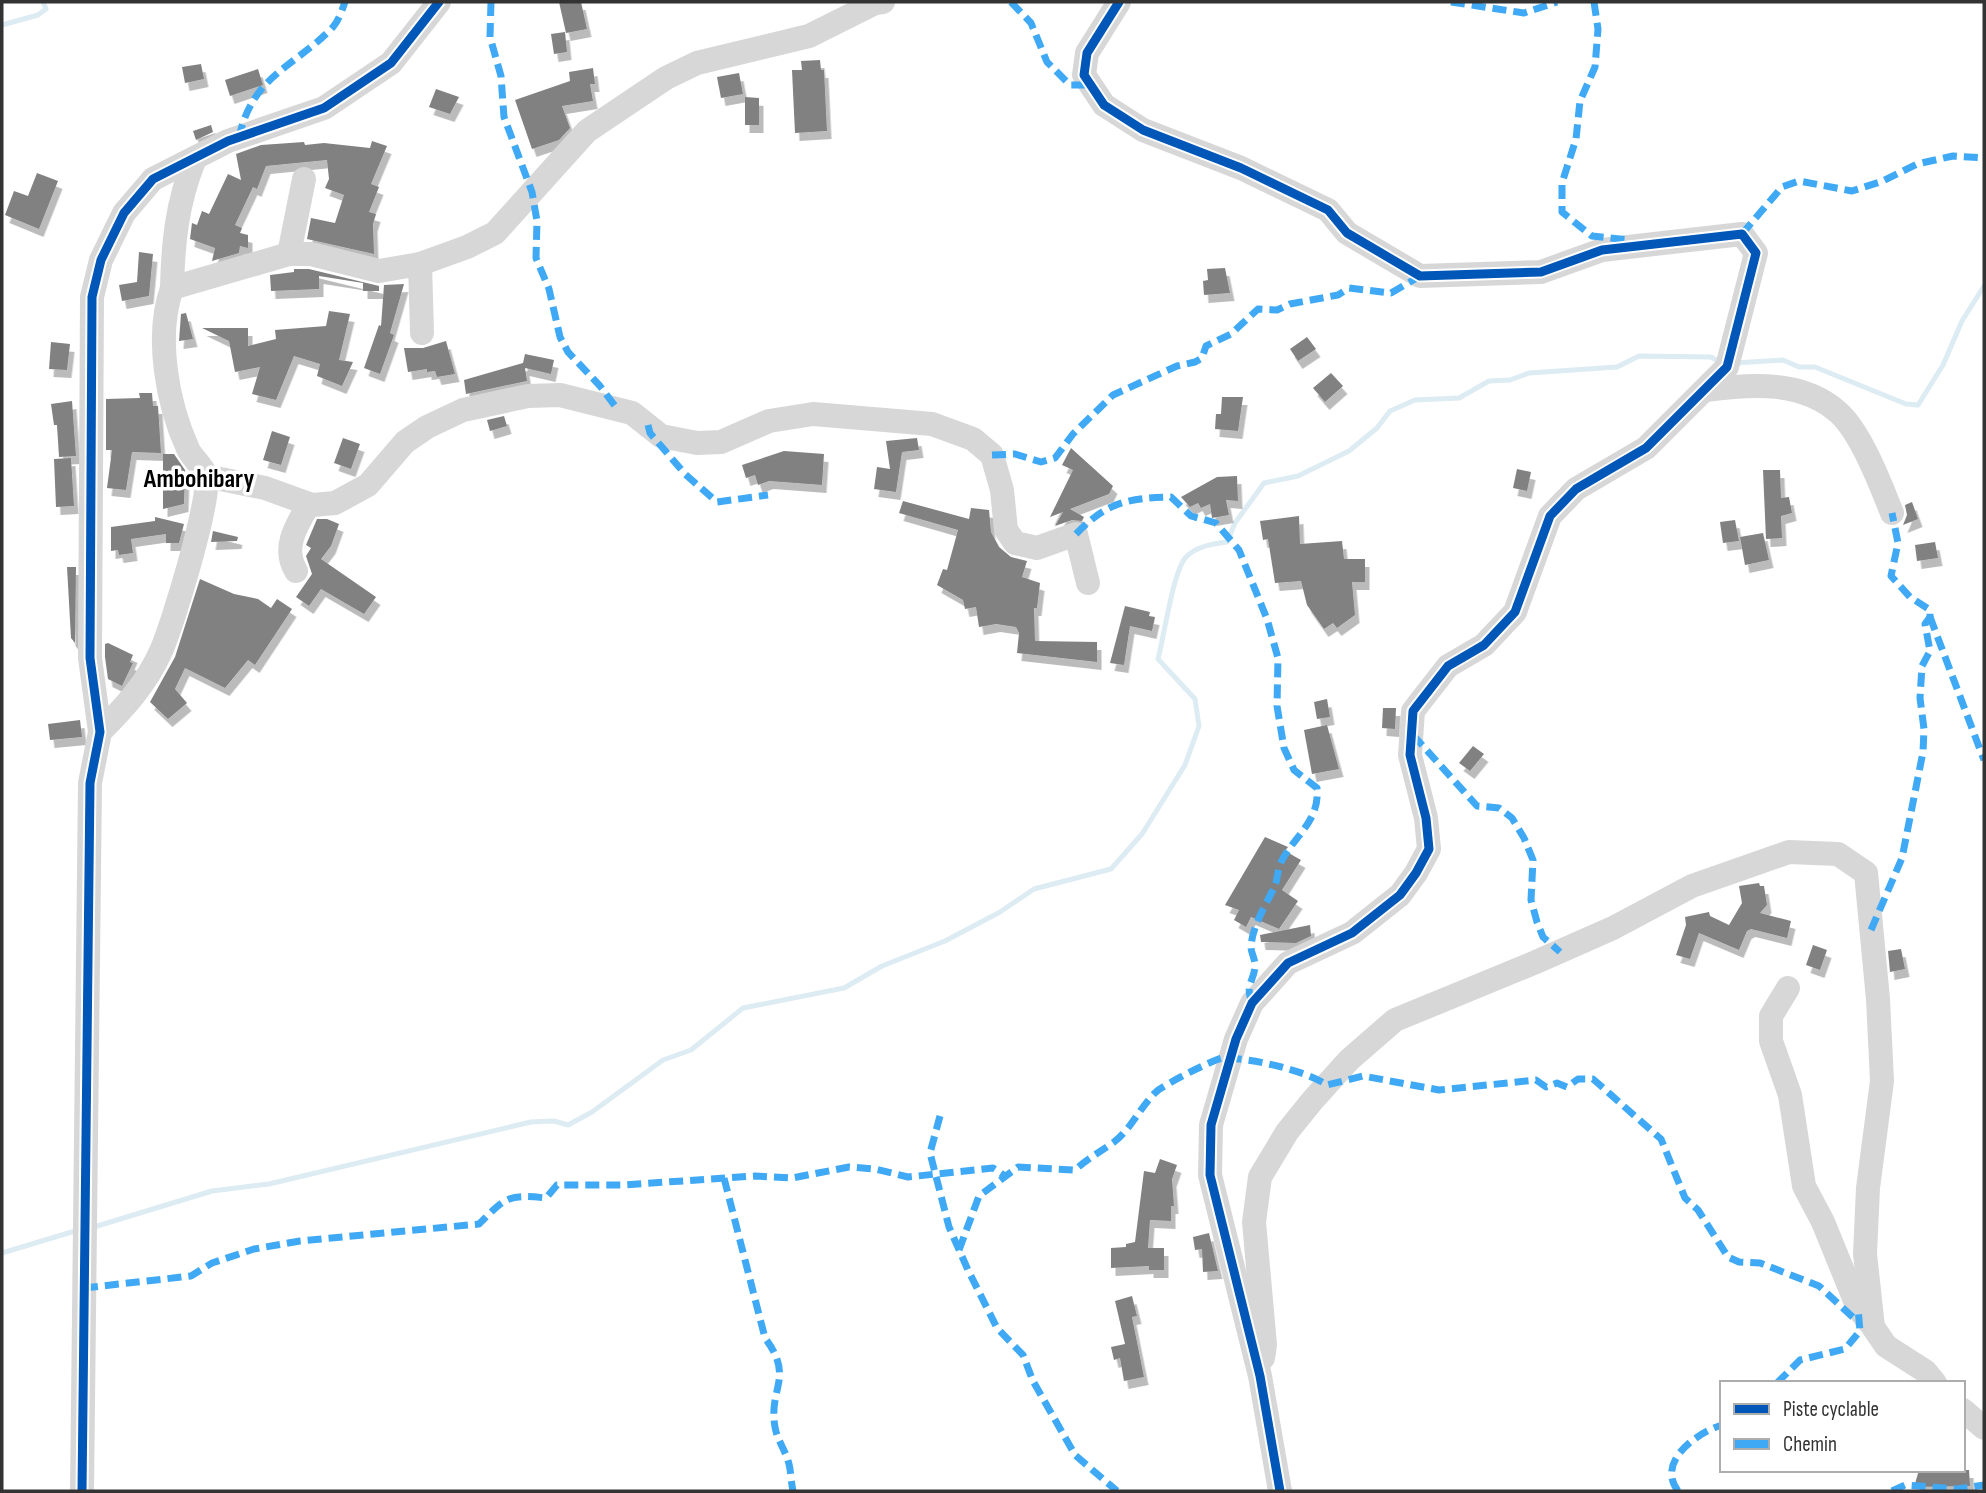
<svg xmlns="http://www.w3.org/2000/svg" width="1986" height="1493" font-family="'Sofia Sans Condensed',sans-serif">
	<defs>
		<filter id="shadow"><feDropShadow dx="4.5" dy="8" stdDeviation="0" flood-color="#0004"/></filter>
	</defs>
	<rect width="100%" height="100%" fill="#fff"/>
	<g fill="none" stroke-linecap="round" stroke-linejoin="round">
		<g stroke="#ddebf3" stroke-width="5">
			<polyline points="2,25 38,15 46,9 43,2"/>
			<polyline points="1735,363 1783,360 1799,367 1815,367 1906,404 1918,405 1943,365 1962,321 1984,286"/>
			<path d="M94 1227 212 1191 269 1184 531 1122 554 1121 568 1125 592 1112 663 1060 691 1050 743 1008 844 988 882 966 945 941 1000 912 1034 889 1111 869 1142 834 1185 765 1199 726 1195 699 1158 659C1164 637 1173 571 1186 557 1197 546 1212 544 1227 542L1235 523 1264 483 1298 476 1349 451 1377 428 1390 411 1415 400 1459 398 1489 381 1510 380 1529 373 1617 367 1639 356 1711 357 1721 363"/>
			<polyline points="2,1253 75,1231"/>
		</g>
	</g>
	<g fill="#818181" filter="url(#shadow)">
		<polygon points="559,2 581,2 587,29 566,33"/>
		<polygon points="565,32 567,52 554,54 551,34"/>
		<polygon points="820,60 821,70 824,70 827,131 795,133 792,70 802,70 801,61"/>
		<polygon points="201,64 204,79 185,83 182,67"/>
		<polygon points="593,68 595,84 590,84 593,101 562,106 570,128 559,140 532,149 515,100 570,81 569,72"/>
		<polygon points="258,69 263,85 230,96 225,80"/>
		<polygon points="739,73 743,94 721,98 717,77"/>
		<polygon points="436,89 459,97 450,114 429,107"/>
		<polygon points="745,97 759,98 759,125 745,125"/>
		<polygon points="211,125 213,132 196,140 193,131"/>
		<polygon points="372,141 387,146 371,184 379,187 369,212 376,214 373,224 374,254 307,239 311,218 335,223 344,195 325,188 329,179 327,160 266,166 257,189 253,187 235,225 242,228 240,233 248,235 248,248 240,246 239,253 212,261 215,248 190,239 192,223 197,225 202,211 209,214 228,174 241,180 236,154 261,145 304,142 305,145 324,143 370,148"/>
		<polygon points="37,173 58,181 39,229 5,215 14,191 28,196"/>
		<polygon points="139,252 153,254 149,296 122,301 119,285 137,282"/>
		<polygon points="1225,268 1230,293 1204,295 1203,281 1208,280 1207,269"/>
		<polygon points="294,269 309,269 379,286 379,291 363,291 363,283 319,276 319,289 271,291 270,275 294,272"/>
		<polygon points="404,284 390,333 394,335 380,374 364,368 379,325 381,326 384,285"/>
		<polygon points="329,311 350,314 339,360 353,362 342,386 317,376 320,364 294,356 276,400 252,394 260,367 235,372 229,341 202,328 248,328 248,346 276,339 275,330 326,326"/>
		<polygon points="186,313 193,339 179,341 181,314"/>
		<polygon points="1307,337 1316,349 1298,361 1290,349"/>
		<polygon points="446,341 455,374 437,377 435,371 427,372 427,369 408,372 404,348 423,348"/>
		<polygon points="51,342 70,344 67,370 49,369"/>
		<polygon points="525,354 554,360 551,374 525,368 527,381 466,394 464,380 523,363"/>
		<polygon points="1331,373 1343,386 1325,402 1313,388"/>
		<polygon points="139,393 152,393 153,406 158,406 161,453 132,452 126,490 107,488 112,450 106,450 106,399 140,398"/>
		<polygon points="1222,397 1243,397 1238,431 1215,429 1216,414 1221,414"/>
		<polygon points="72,401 76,456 59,457 57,425 54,425 51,404"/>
		<polygon points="504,416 507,426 490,431 487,420"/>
		<polygon points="272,431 290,437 281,465 263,460"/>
		<polygon points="343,438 360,444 351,469 334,463"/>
		<polygon points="917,438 919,450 902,452 896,492 874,489 877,467 890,469 886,441"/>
		<polygon points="1071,448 1113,486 1109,494 1070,509 1084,517 1082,521 1072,520 1055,526 1063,512 1050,517 1073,470 1062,465"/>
		<polygon points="784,451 824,454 822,485 769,481 758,485 755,475 746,478 742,465"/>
		<polygon points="163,454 174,454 185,470 184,504 163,509"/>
		<polygon points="71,458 74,506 56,507 54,459"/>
		<polygon points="1517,469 1531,472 1527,491 1513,488"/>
		<polygon points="1763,470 1780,470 1781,498 1789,497 1792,513 1781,516 1782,538 1766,539"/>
		<polygon points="1237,476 1238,501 1226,500 1229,515 1212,518 1210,504 1201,508 1198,503 1190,507 1181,497 1217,477"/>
		<polygon points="903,501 969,519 971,508 989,510 991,532 999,547 1011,557 1027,561 1022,577 1040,583 1037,608 1034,608 1035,641 1097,642 1097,662 1017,653 1019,633 1016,627 996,624 979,627 976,607 965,609 963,600 937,585 943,569 947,570 958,530 899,513"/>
		<polygon points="1912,502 1918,519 1903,525 1907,515 1905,505"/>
		<polygon points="1299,516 1300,544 1342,541 1344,559 1365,559 1365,582 1352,582 1355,615 1337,628 1333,623 1324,629 1307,605 1301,581 1275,583 1268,539 1263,540 1260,521"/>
		<polygon points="155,517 184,524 179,543 166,543 166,534 131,539 133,553 119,555 118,550 111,551 111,527 155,521"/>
		<polygon points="317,519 327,519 339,524 331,546 321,559 376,597 364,614 321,589 309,606 296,597 312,574 306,556 311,548 306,545"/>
		<polygon points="1735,520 1739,541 1723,543 1720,522"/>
		<polygon points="213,531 238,537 237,541 211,542"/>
		<polygon points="1763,533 1769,560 1745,565 1740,537"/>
		<polygon points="1935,542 1938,558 1917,561 1915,545"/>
		<polygon points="67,567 76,567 75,643 71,638"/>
		<polygon points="200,579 234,594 258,599 271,608 277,599 292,609 255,665 248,660 225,688 185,668 175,689 187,703 168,719 150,702 175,657"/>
		<polygon points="1125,606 1150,612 1149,616 1155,617 1152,631 1130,626 1124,665 1110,663"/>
		<polygon points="108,643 133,655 130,662 133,663 122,686 108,679 105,657 105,644"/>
		<polygon points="1327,699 1330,717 1317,719 1314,702"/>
		<polygon points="1383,708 1396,708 1395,729 1382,728"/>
		<polygon points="80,720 82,737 50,740 48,724"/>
		<polygon points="1327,725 1339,769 1312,774 1304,730"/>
		<polygon points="1473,746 1484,754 1470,771 1459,763"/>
		<polygon points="1265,837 1288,847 1285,851 1301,860 1282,890 1298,901 1279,929 1251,917 1246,927 1234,920 1239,910 1225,905"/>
		<polygon points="1759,883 1760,886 1764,886 1767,905 1760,913 1791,921 1787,938 1751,929 1747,931 1739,950 1699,933 1690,959 1676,955 1686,925 1685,917 1709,912 1710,916 1729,925 1742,903 1739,886"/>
		<polygon points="1310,925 1311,936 1296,943 1261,942 1260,935"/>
		<polygon points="1813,945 1827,950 1820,970 1806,965"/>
		<polygon points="1901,949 1905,969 1890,972 1888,951"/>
		<polygon points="1160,1159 1177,1165 1172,1179 1174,1206 1171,1206 1171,1221 1150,1220 1148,1248 1164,1248 1164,1270 1149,1270 1149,1266 1111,1268 1111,1248 1126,1247 1126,1244 1135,1242 1144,1171 1155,1173"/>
		<polygon points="1209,1233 1218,1271 1203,1272 1202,1249 1195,1250 1193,1237"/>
		<polygon points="1132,1296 1137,1316 1132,1317 1144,1377 1124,1381 1120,1358 1114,1360 1111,1347 1125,1344 1115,1301"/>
		<polygon points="1919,1470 1969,1470 1970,1486 1914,1487"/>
	</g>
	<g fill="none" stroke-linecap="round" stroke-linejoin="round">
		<g stroke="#d7d7d7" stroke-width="24">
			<polyline points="1119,2 1087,53 1084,75 1104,105 1143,130 1241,168 1328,210 1347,233 1420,276 1541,272 1602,250 1742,234 1756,253 1727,367 1646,448 1576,489 1550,516 1515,612 1484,645 1448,666 1413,711 1410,755 1426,818 1429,849 1416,873 1400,895 1352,933 1288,963 1252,1003 1236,1039 1211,1125 1210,1175 1260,1376 1280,1491"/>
			<polyline points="289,254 304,179"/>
			<polyline points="420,264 422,333"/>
			<path d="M172 288C173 243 177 203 194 161"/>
			<path d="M1706 390C1751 384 1803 380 1839 413 1861 433 1881 485 1892 513"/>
			<polyline points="206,476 265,488 312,505 335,503 368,485 405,442 427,427 463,410 528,396 560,395 632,413 661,436 697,443 721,442 769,421 813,414 932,424 973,439 992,455 1002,490 1006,530 1015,543 1037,548 1076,534 1088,583"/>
			<path d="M296 571C282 548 296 526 309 504"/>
			<path d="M100 732C124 708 147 683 161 651 172 627 212 496 206 476 203 466 192 458 188 449 167 403 155 336 172 288L289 254H311L379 271 420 264 467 247 495 233 587 131 666 78 697 63 809 36 875 3 883 2"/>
			<polyline points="1788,988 1771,1016 1771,1041 1790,1095 1804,1186 1823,1222 1858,1308 1868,1321"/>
			<polyline points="1263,1358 1265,1345 1254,1222 1260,1177 1287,1132 1312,1101 1349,1060 1395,1020 1536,962 1613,928 1692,886 1789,852 1838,854 1866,873 1878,999 1882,1081 1868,1188 1865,1254 1873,1327 1886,1346 1925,1371 1935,1383"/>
			<polyline points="1963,1410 1984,1428"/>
			<polyline points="82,1491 90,783 100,732 90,658 92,297 101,260 124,213 153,179 228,141 324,108 391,63 439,2"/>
		</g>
		<g stroke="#3fa9f5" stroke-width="7" stroke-dasharray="14 7" stroke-linecap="butt">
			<polyline points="491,2 490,37 501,76 504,117 532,192 537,221 536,258 549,289 560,337 568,352 600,386 618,410"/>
			<polyline points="1011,2 1031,23 1047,62 1070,85 1091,85"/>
			<polyline points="1451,2 1524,13 1557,2"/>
			<polyline points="1594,2 1598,29 1595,67 1580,101 1576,139 1562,183 1562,212 1592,236 1629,240"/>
			<path d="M239 138C252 75 295 67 333 27 339 20 342 10 345 2"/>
			<polyline points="1742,234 1782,187 1799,181 1852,191 1883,181 1917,164 1953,156 1984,158"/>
			<polyline points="648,425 650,433 685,474 717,502 768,495"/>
			<polyline points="992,455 1015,454 1041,462 1055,458 1073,434 1113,395 1177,366 1195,362 1202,358 1206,346 1231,334 1258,309 1277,310 1290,304 1338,295 1349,288 1391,293 1420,276"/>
			<path d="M1076 534C1107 502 1128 498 1171 497L1191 516 1216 523 1239 550 1267 619 1278 658 1277 706 1284 748 1294 770 1317 788C1320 821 1295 835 1281 862 1277 870 1278 880 1274 888 1266 904 1252 927 1251 947 1251 953 1256 961 1255 967 1253 984 1245 983 1252 1003"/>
			<polyline points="1930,617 1984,760"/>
			<polyline points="1413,735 1477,806 1499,808 1512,818 1524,838 1533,860 1531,900 1537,922 1543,937 1560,952"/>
			<polyline points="1871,930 1902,858 1923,752 1924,729 1920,698 1922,666 1930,651 1925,624 1930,617 1930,610 1910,597 1891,576 1898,543 1892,513"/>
			<polyline points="940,1116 930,1153 949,1227 968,1270 997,1328 1023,1355 1033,1381 1075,1455 1117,1491"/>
			<path d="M724 1178 765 1338C795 1378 768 1388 775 1427 777 1440 786 1451 789 1464 791 1472 791 1482 793 1491"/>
			<path d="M959 1250 979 1196 1018 1167 1075 1170C1087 1159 1100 1152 1114 1142 1132 1128 1140 1107 1156 1092 1163 1085 1214 1059 1223 1058 1250 1058 1305 1070 1327 1085L1363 1076 1439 1090 1536 1080 1546 1087 1557 1083 1567 1087 1578 1079H1593L1661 1139 1685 1198 1698 1210 1728 1257 1739 1262 1760 1263 1819 1286 1859 1323"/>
			<path d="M84 1288 191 1276 212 1263 254 1249 300 1241 479 1224C506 1197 508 1194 546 1198L557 1185H623L755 1176 792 1178 849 1167 875 1169 908 1177 993 1168 1005 1176"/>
			<polyline points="1777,1383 1800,1360 1845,1349 1860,1331 1858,1308"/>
			<path d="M1678 1491C1656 1462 1696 1433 1722 1425"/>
			<polyline points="1892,1491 1905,1485 1957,1489 1984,1485"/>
		</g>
		<g stroke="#fff" stroke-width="13">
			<g id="cycleway">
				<polyline points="1119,2 1087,53 1084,75 1104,105 1143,130 1241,168 1328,210 1347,233 1420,276 1541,272 1602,250 1742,234 1756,253 1727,367 1646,448 1576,489 1550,516 1515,612 1484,645 1448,666 1413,711 1410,755 1426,818 1429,849 1416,873 1400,895 1352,933 1288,963 1252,1003 1236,1039 1211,1125 1210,1175 1260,1376 1280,1491"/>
				<polyline points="82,1491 90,783 100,732 90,658 92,297 101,260 124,213 153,179 228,141 324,108 391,63 439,2"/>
			</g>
		</g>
		<use href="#cycleway" stroke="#0057b8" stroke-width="9"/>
	</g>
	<g text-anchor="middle" stroke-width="7" stroke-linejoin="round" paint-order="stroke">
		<g font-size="26" font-weight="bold" fill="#000" stroke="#fff">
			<text x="199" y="487">Ambohibary</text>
		</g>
	</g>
	<rect width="1986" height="1493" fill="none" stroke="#333333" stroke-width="7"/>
	<rect x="1720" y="1381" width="245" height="91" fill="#ffffff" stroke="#adadad" stroke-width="2"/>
	<rect x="1734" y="1404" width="35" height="10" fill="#0057b8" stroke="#adadad" stroke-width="2"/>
	<text x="1783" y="1416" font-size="21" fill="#333333">Piste cyclable</text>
	<rect x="1734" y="1439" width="35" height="10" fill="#3fa9f5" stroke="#adadad" stroke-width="2"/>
	<text x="1783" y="1451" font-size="21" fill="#333333">Chemin</text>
</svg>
